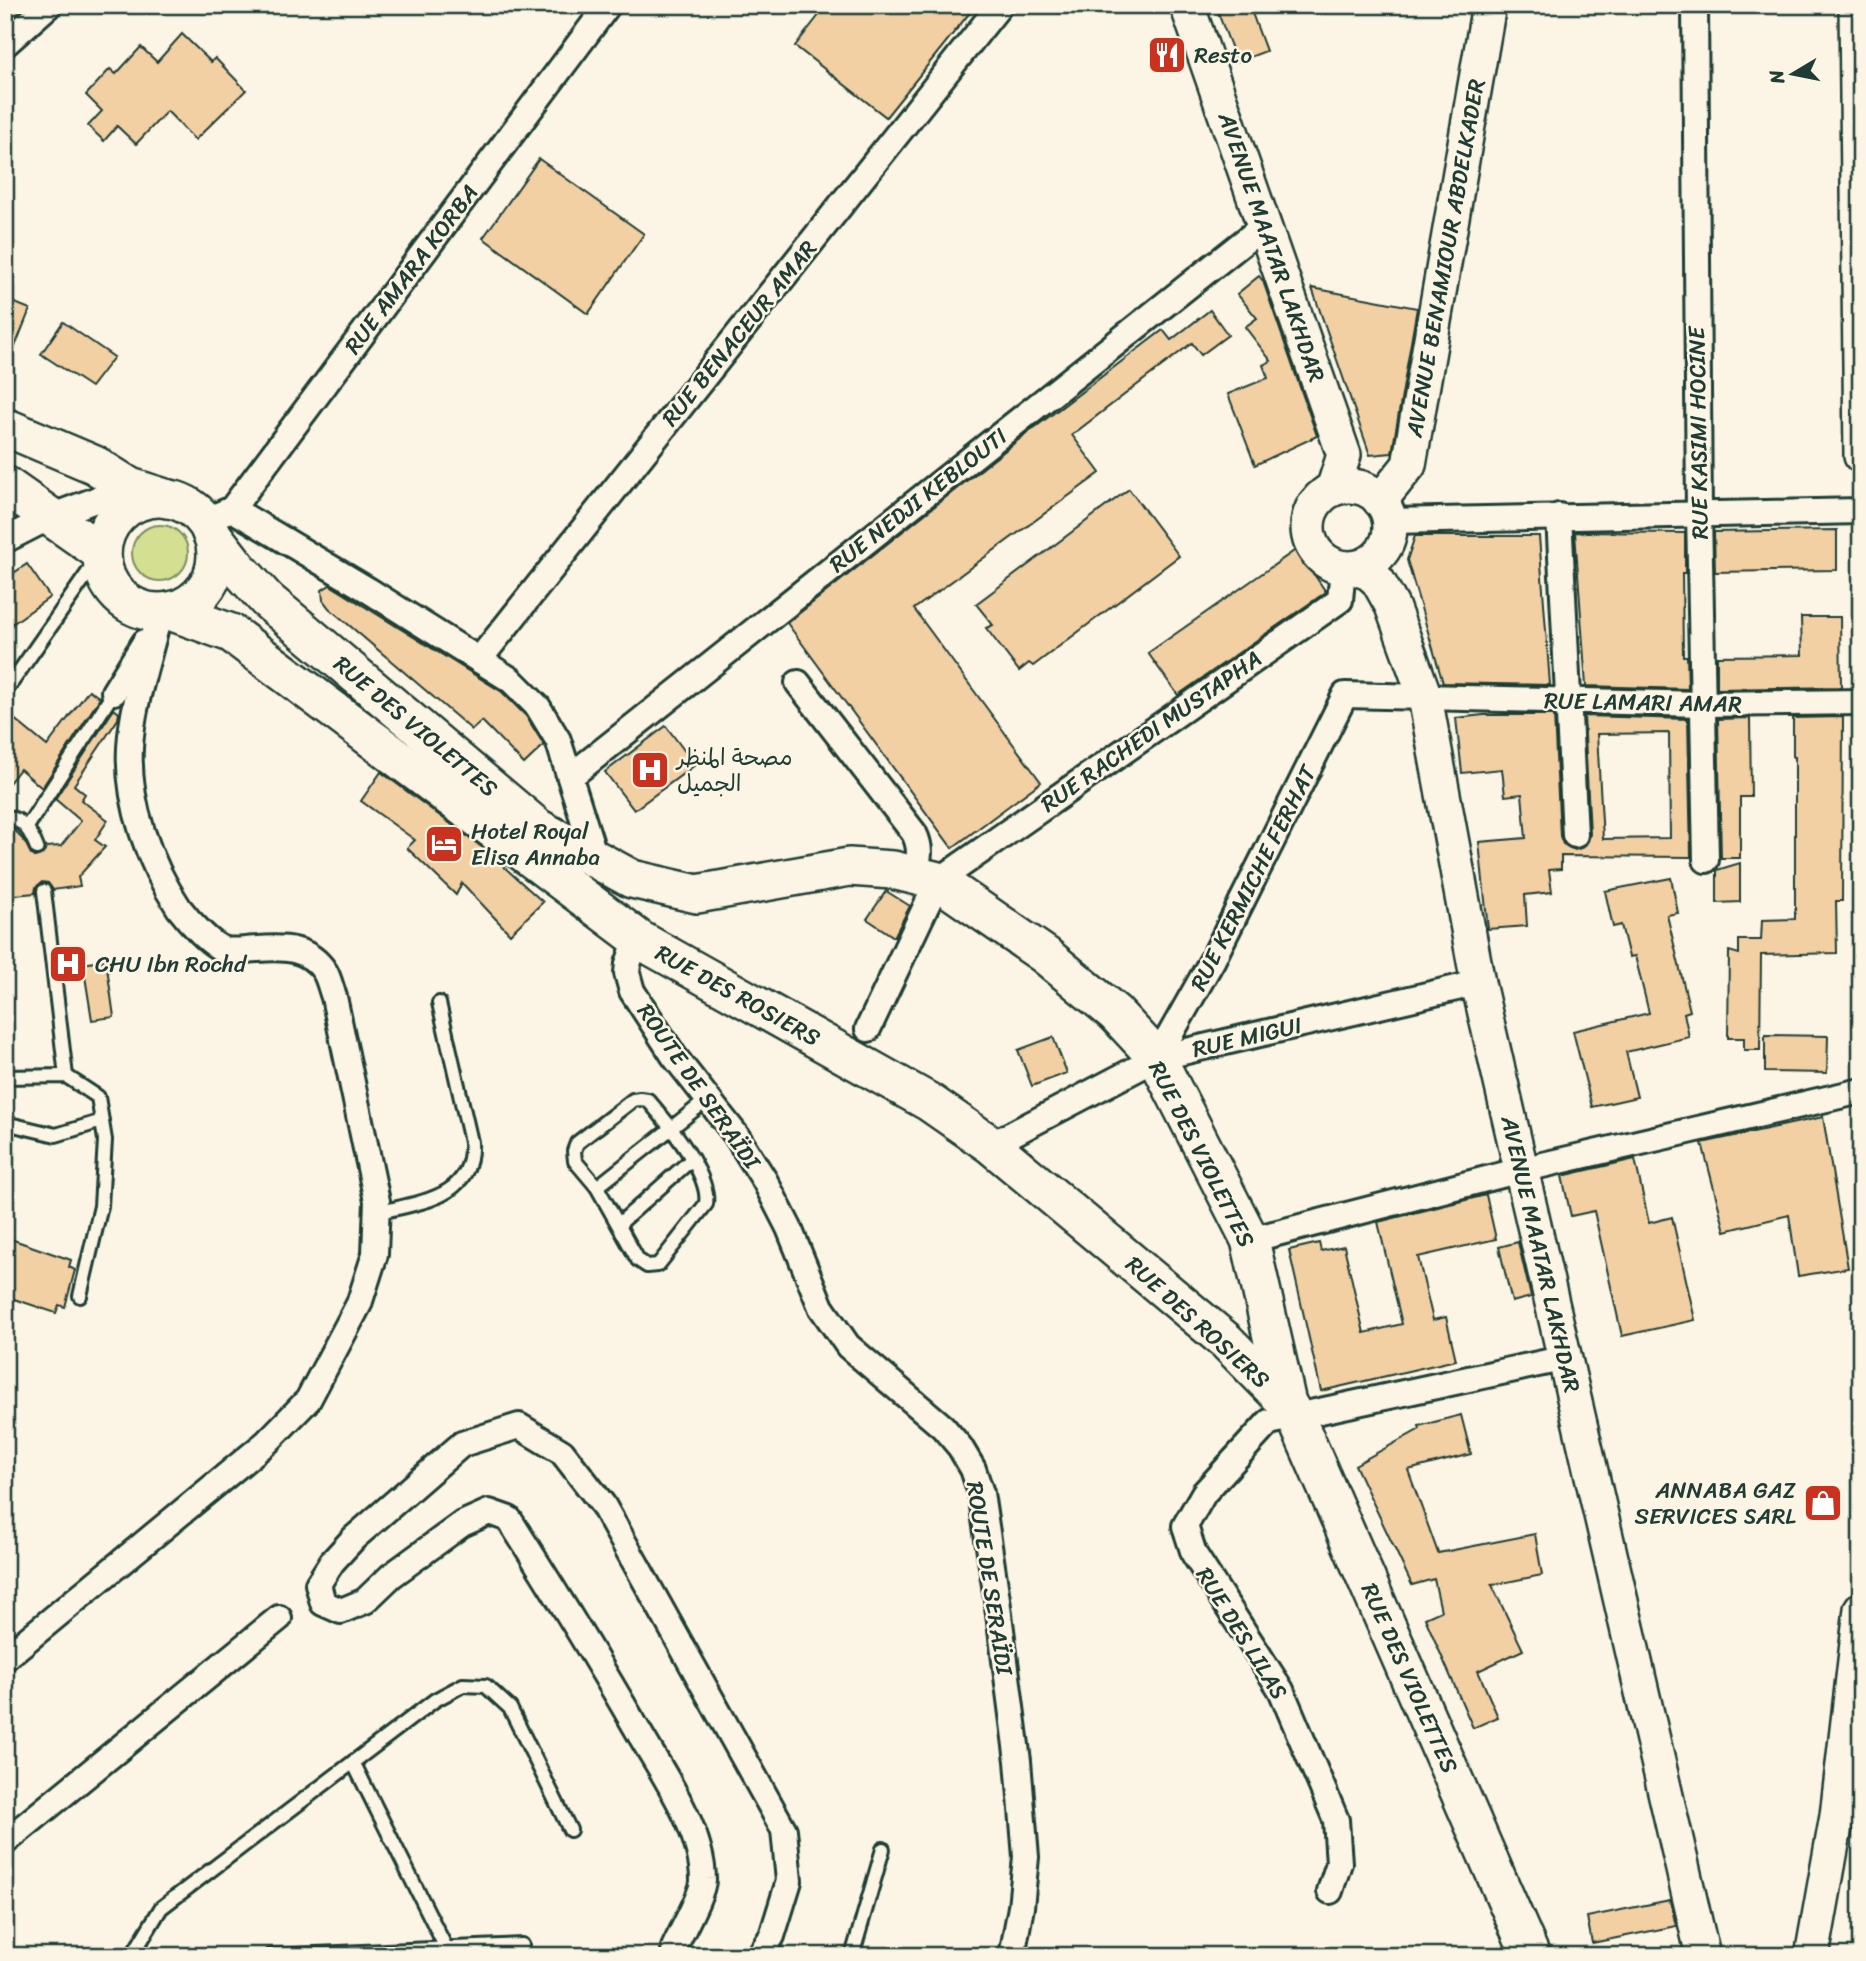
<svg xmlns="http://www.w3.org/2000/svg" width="1866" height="1961" font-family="Sriracha,'Playpen Sans Arabic',sans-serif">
	<rect width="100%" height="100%" fill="#fcf5e5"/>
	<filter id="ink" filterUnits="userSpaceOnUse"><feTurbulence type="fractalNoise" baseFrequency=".0143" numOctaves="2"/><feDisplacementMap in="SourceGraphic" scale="14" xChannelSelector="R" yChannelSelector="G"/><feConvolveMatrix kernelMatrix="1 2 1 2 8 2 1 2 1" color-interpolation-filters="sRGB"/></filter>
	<g filter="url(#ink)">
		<circle fill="#d4df92" stroke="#7a8e63" stroke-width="2" cx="160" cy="553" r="28"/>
		<g fill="#f3d0a4" stroke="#1f3d34" stroke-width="2" fill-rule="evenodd">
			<polygon points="827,5 976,5 886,117 795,46"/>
			<polygon points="1215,5 1249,5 1266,51 1237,62"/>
			<polygon points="182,34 211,62 215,58 246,90 195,140 167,111 136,144 117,126 104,141 88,126 102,111 86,95 110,69 116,74 141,47 157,62"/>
			<polygon points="539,159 644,234 588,314 483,238"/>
			<polygon points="1259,276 1263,281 1317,436 1255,465 1228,394 1268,378 1263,365 1271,361 1245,327 1257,318 1237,294"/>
			<polygon points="1312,288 1417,308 1392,453 1370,455"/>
			<polygon points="5,299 30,309 6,369 5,369"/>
			<polygon points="1210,310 1228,335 1201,355 1192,343 1072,435 1100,473 914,609 1041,782 952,848 787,623 1017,441 1163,330 1171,340"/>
			<polygon points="63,322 114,357 91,387 41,354"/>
			<polygon points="1129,489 1179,556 1033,666 1029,663 1019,671 986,628 993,625 976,604"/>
			<polygon points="1837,530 1837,570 1715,572 1714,532"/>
			<polygon points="1575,532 1685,533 1685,573 1682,573 1683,656 1687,656 1688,689 1586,686"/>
			<polygon points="1415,536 1539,536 1550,685 1443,683 1407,560"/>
			<polygon points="1297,549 1326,592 1178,695 1148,653"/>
			<polygon points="27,564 50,597 5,629 5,579"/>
			<polygon points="330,585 502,692 526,716 544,745 524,764 482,721 472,730 329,608 323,600 322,590"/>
			<polygon points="1801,617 1840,617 1841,687 1717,689 1717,656 1802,655"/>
			<polygon points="89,690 100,698 42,788 20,769 5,788 5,729 13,718 47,746"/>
			<polygon points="114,709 119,713 118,719 74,785 85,794 81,800 108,820 95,840 105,847 78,877 80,886 53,890 48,883 42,882 36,887 35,893 15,895 5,887 5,826 12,827 25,842 31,854 35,857 43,854 46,847 61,846 81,821 55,799"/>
			<path d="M1484 715H1554L1560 836 1563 844 1575 850 1584 847 1588 841 1590 834 1584 716 1688 719 1691 857 1561 856V869L1549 870 1552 892 1525 895 1527 926 1488 929 1479 842 1526 838 1522 794 1505 796 1502 769 1462 773 1456 718ZM1669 733 1670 838 1603 839 1597 734Z"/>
			<polygon points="1843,717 1842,901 1836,901 1837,953 1761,955 1760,1050 1744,1050 1744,1038 1728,1038 1729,951 1739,954 1739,940 1761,940 1762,920 1795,919 1795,757 1793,757 1793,718"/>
			<polygon points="1750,718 1751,797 1740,797 1740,858 1721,858 1718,719"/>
			<polygon points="666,726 695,765 634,810 605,772"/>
			<polygon points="381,772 483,848 543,902 510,934 462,883 456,895 407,848 415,840 361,801"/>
			<polygon points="1740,863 1740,902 1717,903 1717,870"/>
			<polygon points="1671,878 1678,913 1667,915 1690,1011 1684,1013 1689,1037 1626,1052 1637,1097 1592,1107 1573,1031 1649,1013 1635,956 1629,957 1621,925 1613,927 1605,891"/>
			<polygon points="886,891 910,906 894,937 867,919"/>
			<polygon points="106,960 114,1017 92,1020 83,964"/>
			<polygon points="1765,1035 1828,1036 1827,1073 1765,1072"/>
			<polygon points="1053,1037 1067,1073 1032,1086 1018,1050"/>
			<polygon points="1823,1117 1848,1268 1798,1276 1789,1215 1725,1231 1702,1143"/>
			<polygon points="1635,1159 1649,1223 1672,1217 1695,1320 1622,1336 1594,1211 1571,1216 1562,1176"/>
			<polygon points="1486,1195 1496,1239 1418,1257 1433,1320 1446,1317 1456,1360 1321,1391 1289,1250 1319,1243 1321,1251 1344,1246 1364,1333 1402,1324 1378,1222"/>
			<polygon points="5,1237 71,1260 69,1267 75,1270 65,1307 59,1305 56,1313 5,1296"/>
			<polygon points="1518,1242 1531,1297 1512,1302 1499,1247"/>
			<polygon points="1461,1415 1471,1454 1408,1470 1438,1553 1535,1534 1542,1575 1492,1585 1523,1650 1478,1671 1498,1717 1473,1728 1425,1618 1441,1611 1434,1579 1412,1585 1355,1465 1420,1429 1419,1426"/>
			<polygon points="1670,1900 1676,1926 1592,1943 1587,1917"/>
		</g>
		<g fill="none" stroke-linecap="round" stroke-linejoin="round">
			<g stroke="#1f3d34" stroke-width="18">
				<g id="service">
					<polyline points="5,692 101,554"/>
					<path d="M5 817C24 818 31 833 37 848"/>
					<polyline points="27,827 114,692"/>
					<polyline points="44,891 66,1076"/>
					<polyline points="5,1077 66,1076 98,1097 105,1140 101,1206 80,1296"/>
					<path d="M640 1099 648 1100C667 1122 711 1175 706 1204L658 1265 647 1266 638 1260 597 1187 575 1161 574 1151 577 1143 633 1100Z"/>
					<polyline points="5,1123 56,1135 102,1121"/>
					<polyline points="597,1187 708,1099"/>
					<path d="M376 1213C419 1202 474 1199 471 1142L439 1003"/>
					<polyline points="619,1224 692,1159"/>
					<polyline points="353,1762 446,1948"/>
					<polyline points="132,1956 161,1908 435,1700 463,1685 486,1686 510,1708 570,1830"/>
					<polyline points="270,1956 522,1945"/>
					<polyline points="852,1956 883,1849"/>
				</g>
			</g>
			<g stroke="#1f3d34" stroke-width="30">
				<g id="minor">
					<polyline points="1695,5 1699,513 1706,860"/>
					<polyline points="5,44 49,5"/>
					<polyline points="232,509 368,590 511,680 538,707 558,740 596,860"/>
					<polyline points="1559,516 1575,835"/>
					<polyline points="204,521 232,509 608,5"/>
					<polyline points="1390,521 1861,511"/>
					<polyline points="5,540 50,517 130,487"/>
					<polyline points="479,660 1000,5"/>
					<path d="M798 683 914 833C922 849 919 859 914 875"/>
					<polyline points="114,692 145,642"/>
					<polyline points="571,776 1265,225"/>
					<polyline points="640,940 634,947 628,964 627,973 632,991 674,1056 736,1135 765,1181 789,1228 821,1307 848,1346 943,1427 960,1447 973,1469 981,1493 997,1599 1018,1761 1026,1857 1021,1907 1012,1956"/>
					<polyline points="868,1029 938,881 1340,600 1343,568"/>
					<polyline points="1157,1058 1213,959 1345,695 1702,704 1861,702"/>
					<polyline points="991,1145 1157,1058 1478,983"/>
					<polyline points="1250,1240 1521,1170 1861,1091"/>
					<path d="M5 1658 267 1442 308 1400 359 1304 375 1254 377 1201 334 997C331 989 329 979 325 972 309 947 284 947 258 949 248 949 236 952 226 950 212 947 188 920 179 908 149 863 127 803 130 748 132 706 147 664 157 623"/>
					<polyline points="5,1842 279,1618"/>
					<polyline points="1330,1891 1339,1863 1336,1820 1281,1690 1194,1554 1185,1526 1204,1493 1269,1422 1566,1358"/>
					<path d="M674 1948C680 1934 704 1892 703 1879 702 1828 662 1773 637 1729 596 1658 553 1588 509 1519L489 1512 462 1524 391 1576 365 1601 341 1611 323 1603 318 1584 332 1562 354 1538 462 1444 519 1426 562 1452 603 1505 784 1830 789 1881 772 1936 759 1956"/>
				</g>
			</g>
			<g stroke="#1f3d34" stroke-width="38">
				<g id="secondary">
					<polyline points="1187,5 1344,455 1333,489"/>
					<polyline points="1856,5 1861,456"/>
					<circle cx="1349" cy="527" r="41"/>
					<polyline points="1380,501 1409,465 1489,5"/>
					<polyline points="1356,568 1369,573 1378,581 1392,606 1425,697 1478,983 1703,1956"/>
					<polyline points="1812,1956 1837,1816 1861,1609"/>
				</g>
			</g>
			<g stroke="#1f3d34" stroke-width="42">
				<g id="primary">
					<polyline points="5,427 95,465 130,487 168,499"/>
					<polyline points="5,485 102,553"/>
					<circle cx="159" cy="555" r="57"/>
					<polyline points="211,533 238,568 267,600 538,828 632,879 697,894 849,867 893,870 938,881 1045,955 1115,1013 1157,1058 1250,1240 1287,1403 1296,1418 1531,1956"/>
					<polyline points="170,611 231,633 640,940 929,1102 991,1145 1226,1341 1287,1403"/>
				</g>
			</g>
			<use href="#service" stroke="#fcf5e5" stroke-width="12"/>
			<use href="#minor" stroke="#fcf5e5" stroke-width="24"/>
			<use href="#secondary" stroke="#fcf5e5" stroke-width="33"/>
			<use href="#primary" stroke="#fcf5e5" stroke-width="37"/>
		</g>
	</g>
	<defs>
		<g id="restaurant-square" transform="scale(2.0125)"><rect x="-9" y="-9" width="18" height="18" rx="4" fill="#c8321e" stroke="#fcf5e5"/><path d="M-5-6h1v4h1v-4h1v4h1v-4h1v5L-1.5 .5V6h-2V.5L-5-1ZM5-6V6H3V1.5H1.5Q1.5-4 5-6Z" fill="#fff"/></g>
		<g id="hospital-square" transform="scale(2.0125)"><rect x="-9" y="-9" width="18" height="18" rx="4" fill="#c8321e" stroke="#fcf5e5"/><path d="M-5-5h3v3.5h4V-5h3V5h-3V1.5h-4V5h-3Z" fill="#fff"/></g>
		<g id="hotel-square" transform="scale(2.0125)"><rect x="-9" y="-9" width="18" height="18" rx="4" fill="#c8321e" stroke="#fcf5e5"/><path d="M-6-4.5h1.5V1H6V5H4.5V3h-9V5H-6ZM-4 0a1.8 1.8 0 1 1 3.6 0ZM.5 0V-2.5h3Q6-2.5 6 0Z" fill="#fff"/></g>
		<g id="shop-square" transform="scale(2.0125)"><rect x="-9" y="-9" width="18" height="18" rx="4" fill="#c8321e" stroke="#fcf5e5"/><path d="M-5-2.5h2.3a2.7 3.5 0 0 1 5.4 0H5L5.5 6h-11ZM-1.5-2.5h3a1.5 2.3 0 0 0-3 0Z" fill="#fff"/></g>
	</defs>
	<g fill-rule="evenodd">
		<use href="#restaurant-square" x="1167" y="55"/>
		<use href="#hospital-square" x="650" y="770"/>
		<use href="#hotel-square" x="444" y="844"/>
		<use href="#hospital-square" x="68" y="964"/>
		<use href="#shop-square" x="1823" y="1503"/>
	</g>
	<g text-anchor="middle" stroke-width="5" stroke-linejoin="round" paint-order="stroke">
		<g font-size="23" fill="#1f3d34" stroke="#fcf5e5" text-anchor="start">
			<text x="1194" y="63">Resto</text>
			<text x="677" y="765">مصحة المنظر<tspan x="677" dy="26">الجميل</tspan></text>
			<text x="471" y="839">Hotel Royal<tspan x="471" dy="26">Elisa Annaba</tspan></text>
			<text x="95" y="972">CHU Ibn Rochd</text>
			<text x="1796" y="1498" text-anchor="end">ANNABA GAZ<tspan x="1796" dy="26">SERVICES SARL</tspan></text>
		</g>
		<g font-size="23" fill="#1f3d34" stroke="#fcf5e5">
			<text transform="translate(1272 247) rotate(71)" y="8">AVENUE MAATAR LAKHDAR</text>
			<text transform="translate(1445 258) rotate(-80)" y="8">AVENUE BENAMIOUR ABDELKADER</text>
			<text transform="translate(411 269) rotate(-53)" y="8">RUE AMARA KORBA</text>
			<text transform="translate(739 333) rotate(-51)" y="8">RUE BENACEUR AMAR</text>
			<text transform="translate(1698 433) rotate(-91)" y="8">RUE KASIMI HOCINE</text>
			<text transform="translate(918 500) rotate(-38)" y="8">RUE NEDJI KEBLOUTI</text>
			<text transform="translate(1643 702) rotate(1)" y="8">RUE LAMARI AMAR</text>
			<text transform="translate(416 726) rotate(40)" y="8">RUE DES VIOLETTES</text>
			<text transform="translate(1151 731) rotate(-35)" y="8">RUE RACHEDI MUSTAPHA</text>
			<text transform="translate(1253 878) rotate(-63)" y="8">RUE KERMICHE FERHAT</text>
			<text transform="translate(738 995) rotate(29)" y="8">RUE DES ROSIERS</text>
			<text transform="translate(1247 1037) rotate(-13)" y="8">RUE MIGUI</text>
			<text transform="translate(699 1086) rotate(55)" y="8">ROUTE DE SERAÏDI</text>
			<text transform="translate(1202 1154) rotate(63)" y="8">RUE DES VIOLETTES</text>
			<text transform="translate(1541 1254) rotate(77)" y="8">AVENUE MAATAR LAKHDAR</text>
			<text transform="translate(1198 1322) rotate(42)" y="8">RUE DES ROSIERS</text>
			<text transform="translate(990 1578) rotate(81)" y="8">ROUTE DE SERAÏDI</text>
			<text transform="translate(1242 1633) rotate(58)" y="8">RUE DES LILAS</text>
			<text transform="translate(1410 1678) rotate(66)" y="8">RUE DES VIOLETTES</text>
		</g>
	</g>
	<rect width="1866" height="1961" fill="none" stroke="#fcf5e5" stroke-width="28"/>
	<rect x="14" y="14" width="1838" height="1933" fill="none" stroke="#1f3d34" stroke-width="2.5" filter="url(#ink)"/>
	<g transform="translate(1793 74) rotate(260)" stroke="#fcf5e5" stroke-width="5" paint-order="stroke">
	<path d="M0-5L12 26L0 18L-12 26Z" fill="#1f3d34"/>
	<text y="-10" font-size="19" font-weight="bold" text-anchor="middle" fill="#1f3d34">N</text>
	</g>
</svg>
